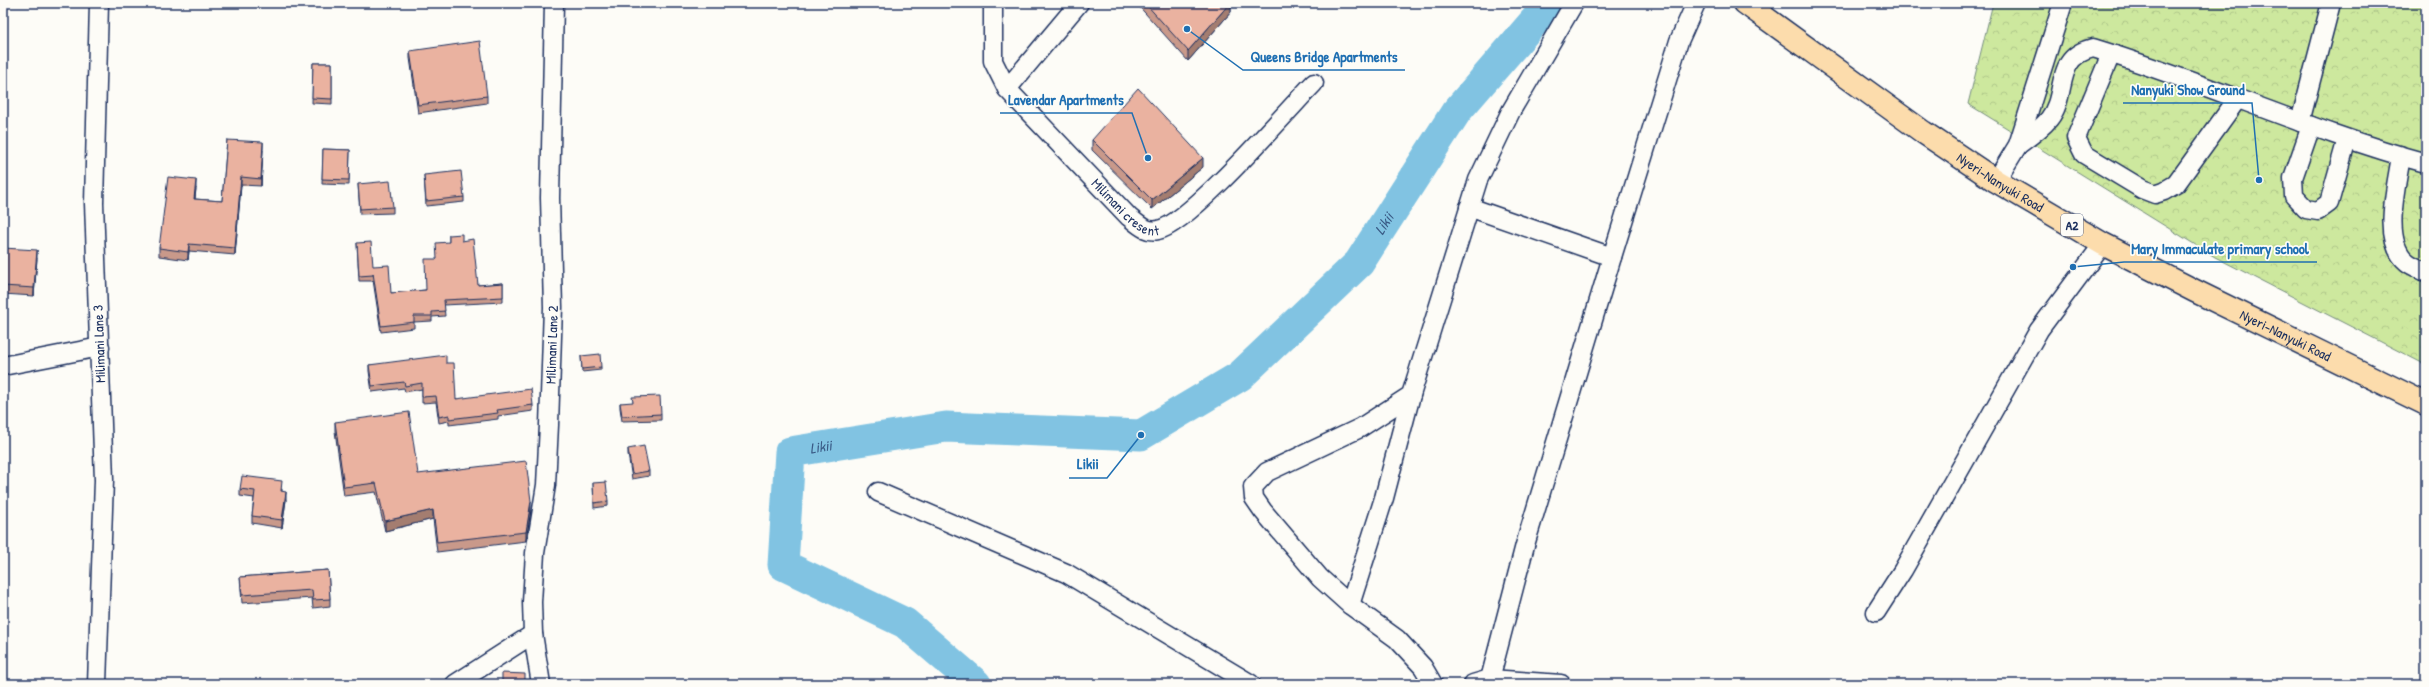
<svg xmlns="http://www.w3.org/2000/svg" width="2429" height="687" font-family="'Patrick Hand',sans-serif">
	<defs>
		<pattern id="park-crowns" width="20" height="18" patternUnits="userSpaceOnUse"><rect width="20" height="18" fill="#cde89e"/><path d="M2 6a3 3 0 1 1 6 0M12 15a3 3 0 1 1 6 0" fill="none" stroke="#afc78a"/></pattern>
	</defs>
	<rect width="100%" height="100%" fill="#fdfcf7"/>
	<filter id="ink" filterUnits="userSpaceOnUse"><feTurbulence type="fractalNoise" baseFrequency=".025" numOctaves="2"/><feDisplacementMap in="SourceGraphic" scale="8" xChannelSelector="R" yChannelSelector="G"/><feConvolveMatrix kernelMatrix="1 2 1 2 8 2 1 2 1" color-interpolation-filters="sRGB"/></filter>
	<g filter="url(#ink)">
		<polygon fill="url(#park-crowns)" stroke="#748c7e" points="1993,3 2426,3 2426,365 2215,257 1968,104"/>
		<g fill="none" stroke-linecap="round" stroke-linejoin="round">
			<path stroke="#81c3e2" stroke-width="31" id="s1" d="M976 684 905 623 783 565 790 452 946 427 1141 435 1240 376 1359 263 1456 112 1550 3"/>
			<g stroke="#1b2f5e" stroke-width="21">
				<g id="minor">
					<path id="s2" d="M993 3V61L1007 89 1129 217C1138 224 1146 233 1158 230 1188 225 1288 110 1314 83"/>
					<polyline points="2111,54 2076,138 2084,154 2142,189 2155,194 2164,191 2176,184 2238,98"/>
					<polyline points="1007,89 1079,3"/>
					<polyline points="2300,122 2331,3"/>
					<polyline points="2311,126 2293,178 2294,196 2306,209 2318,211 2329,203 2347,139"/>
					<path d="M2018 145C2029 137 2041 129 2049 119 2069 94 2052 58 2093 48 2205 82 2312 132 2426 163"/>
					<path d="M2401 156C2397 185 2381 241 2407 262 2412 266 2420 269 2426 272"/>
					<polyline points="1996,181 2018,145 2063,3"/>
					<polyline points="1469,207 1612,257"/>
					<polyline points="3,366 100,347"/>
					<polyline points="878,492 1066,573 1251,684"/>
					<polyline points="1350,605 1384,498 1411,395"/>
					<polyline points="1876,612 1903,570 2039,330 2103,244"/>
					<polyline points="1490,679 1525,545 1612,257 1679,41 1696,3"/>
					<polyline points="97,684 104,480 94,203 99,3"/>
					<polyline points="455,684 533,634"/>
					<path id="s3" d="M541 684 533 634 532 602 535 553 546 485 549 425 553 307 550 198 554 3"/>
					<polyline points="1433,684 1423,667 1397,639 1350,605 1320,578 1263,511 1254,498 1253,487 1267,472 1360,428 1411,395 1478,180 1511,111 1574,3"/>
					<polyline points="1473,684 1490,679 1561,684"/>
				</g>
			</g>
			<g stroke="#1b2f5e" stroke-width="25">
				<g id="highway">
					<path id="s4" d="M1745 3 1923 132 1996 181 2103 244 2195 291 2426 404"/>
				</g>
			</g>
			<use href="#minor" stroke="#fdfcf7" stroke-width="18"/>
			<use href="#highway" stroke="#fcdcac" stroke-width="22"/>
		</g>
		<g fill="#c9998a" stroke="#1b2f5e">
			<polygon points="1136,3 1231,3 1231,12 1188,61"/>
			<polygon points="410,51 487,96 487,103 418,113 410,58"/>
			<polygon points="313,63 332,63 332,104 312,103"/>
			<polygon points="227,140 263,150 261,186 241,185 235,255 189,251 188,260 159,256 159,248 196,188 195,199 222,201"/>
			<polygon points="1092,140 1203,167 1152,209 1092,150"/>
			<polygon points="323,149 350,150 349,185 322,184"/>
			<polygon points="424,175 464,197 464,202 426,206"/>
			<polygon points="358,184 393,207 393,213 360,214"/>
			<polygon points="449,235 462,241 478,285 503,283 503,302 444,305 445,316 432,317 432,321 414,322 414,328 381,332 373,280 373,281 359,281 357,243 391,293 426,290 437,259 449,242"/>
			<polygon points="3,248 37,258 34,296 3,294"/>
			<polygon points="581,356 601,367 601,370 582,372"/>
			<polygon points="446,363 456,399 533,405 533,411 498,416 498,419 449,425 449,421 439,423 436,402 422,403 422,389 405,392 404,388 372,392 369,371 369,365"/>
			<polygon points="620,403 661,414 661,420 622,421 620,408"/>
			<polygon points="335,422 418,474 531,510 526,541 437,552 433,519 385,531 376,492 344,496 335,431"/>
			<polygon points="628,449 649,471 649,476 632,479 628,454"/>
			<polygon points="593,483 608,501 608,506 594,508"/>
			<polygon points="240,489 282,489 282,492 286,500 282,528 252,523 252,516 254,498 240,496"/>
			<polygon points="328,570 330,599 330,606 313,608 312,598 242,603 240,577"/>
		</g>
		<g fill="#a47d70" stroke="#1b2f5e">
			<polygon points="1230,3 1231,3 1231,12 1188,61 1188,51"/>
			<polygon points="263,142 263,150 261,186 261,179"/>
			<polygon points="1203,158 1203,167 1152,209 1152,200"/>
			<polygon points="241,177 241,185 235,255 235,248"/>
			<polygon points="196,180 196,188 194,207 194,199"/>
			<polygon points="189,244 189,251 188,260 188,252"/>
			<polygon points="37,250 37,258 34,296 34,288"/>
			<polygon points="286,492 286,500 282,528 282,520"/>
			<polygon points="531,501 531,510 526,541 526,532"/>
			<polygon points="433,510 433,519 385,531 385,521"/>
		</g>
		<g fill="#eab2a0" stroke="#1b2f5e">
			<polygon points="1145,3 1230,3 1188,51"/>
			<polygon points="480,41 487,96 418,105 410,51"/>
			<polygon points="313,63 332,63 332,99 312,98"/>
			<polygon points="1138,88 1203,158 1152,200 1092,140"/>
			<polygon points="227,140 263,142 261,179 241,177 235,248 189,244 188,252 159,248 168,177 196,180 194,199 222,201"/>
			<polygon points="323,149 350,150 349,180 322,179"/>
			<polygon points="461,171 464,197 426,201 424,175"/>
			<polygon points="390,181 393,207 360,209 358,184"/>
			<polygon points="462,234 462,241 473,239 478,285 503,283 503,297 444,300 445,311 432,312 432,316 414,316 414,322 381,326 373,273 373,275 359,276 357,243 371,242 373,266 389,265 391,293 426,290 425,259 437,259 436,243 449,242 449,235"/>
			<polygon points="3,248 37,250 34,288 3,286"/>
			<polygon points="600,354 601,367 582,369 581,356"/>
			<polygon points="446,355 446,363 454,363 456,399 531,389 533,405 497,410 498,413 449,419 449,415 439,417 436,396 422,397 422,383 405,386 404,382 372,386 369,365"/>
			<polygon points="660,396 661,414 622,416 620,403 633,402 632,397"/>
			<polygon points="409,412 418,474 526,461 531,501 526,532 437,542 433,510 385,521 376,483 344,487 335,422"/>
			<polygon points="644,446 649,471 632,474 628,449"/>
			<polygon points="242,476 282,481 281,491 286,492 282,520 252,516 255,491 240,489"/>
			<polygon points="606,482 608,501 594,503 593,483"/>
			<polygon points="328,570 330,599 313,600 312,590 242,595 240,577"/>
			<polygon points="502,673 525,674 525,684 502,684"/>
		</g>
	</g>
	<g text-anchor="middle" stroke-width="3.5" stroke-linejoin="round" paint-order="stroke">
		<rect fill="#fdfcf7" stroke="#5f6c8c" stroke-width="1" x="2061" y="214" width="22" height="22" rx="3"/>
		<g font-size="13" font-weight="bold" fill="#1b2f5e">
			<text x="2072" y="230">A2</text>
		</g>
		<g font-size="14" fill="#1b2f5e" stroke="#fdfcf7">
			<text dy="5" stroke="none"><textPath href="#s4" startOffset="312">Nyeri-Nanyuki Road</textPath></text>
			<text dy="5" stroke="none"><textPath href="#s2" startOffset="258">Milimani cresent</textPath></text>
			<text dy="5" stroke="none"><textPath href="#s4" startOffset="636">Nyeri-Nanyuki Road</textPath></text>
			<text transform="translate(99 344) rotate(-92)" y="5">Milimani Lane 3</text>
			<text dy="5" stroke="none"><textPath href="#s3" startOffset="341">Milimani Lane 2</textPath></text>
		</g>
		<g font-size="15" font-style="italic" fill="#3a5b86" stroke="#fdfcf7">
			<text dy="5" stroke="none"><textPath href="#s1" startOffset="1021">Likii</textPath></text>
			<text dy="5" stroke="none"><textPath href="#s1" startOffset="373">Likii</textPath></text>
		</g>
	</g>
	<path fill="none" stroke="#1f6fb2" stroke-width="1.5" d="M1187 29L1243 70H1405M2259 180L2252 103H2123M1148 158L1132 113H1000M2073 267L2124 262H2317M1141 435L1107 478H1069"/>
	<g fill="#1f6fb2" stroke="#fdfcf7" stroke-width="1.5">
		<circle cx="1187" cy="29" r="4"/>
		<circle cx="2259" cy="180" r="4"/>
		<circle cx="1148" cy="158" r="4"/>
		<circle cx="2073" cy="267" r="4"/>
		<circle cx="1141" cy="435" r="4"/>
	</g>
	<g font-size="15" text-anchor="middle" font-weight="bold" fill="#1f6fb2" stroke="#fdfcf7" stroke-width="3.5" stroke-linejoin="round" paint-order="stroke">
		<text x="1324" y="62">Queens Bridge Apartments</text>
		<text x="2188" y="95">Nanyuki Show Ground</text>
		<text x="1066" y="105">Lavendar Apartments</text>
		<text x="2220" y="254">Mary Immaculate primary school</text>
		<text x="1088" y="469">Likii</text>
	</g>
	<rect width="2429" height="687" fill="none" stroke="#fdfcf7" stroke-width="16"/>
	<rect x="8" y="8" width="2413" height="671" fill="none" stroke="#1b2f5e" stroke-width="1.5" filter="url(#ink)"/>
</svg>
